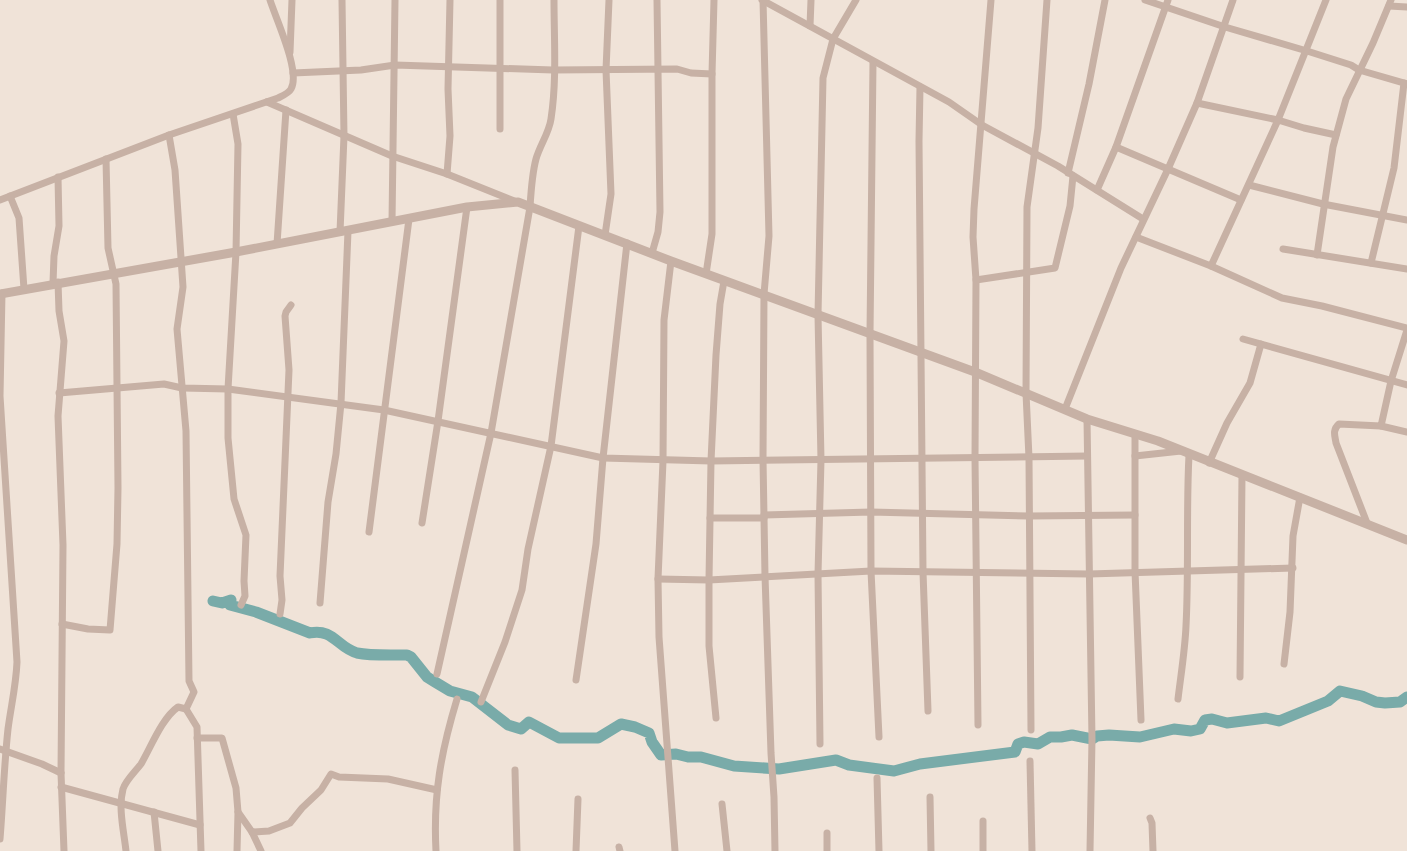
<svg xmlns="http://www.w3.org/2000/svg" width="1407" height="851" font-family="'Alegreya Sans',sans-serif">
	<rect width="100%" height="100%" fill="#f0e3d8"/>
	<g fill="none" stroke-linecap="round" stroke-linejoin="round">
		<path stroke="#79aba9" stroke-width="11" d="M213 601 222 603 231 600 230 605 256 612 310 633C333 628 338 648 357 653 371 656 392 655 407 655L411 657 427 677 435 682 450 691 472 697 508 725 521 729 529 722 559 738H598L621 724 635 727 649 733 652 742 661 755 676 754 688 757H701L734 766 779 769 836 760 849 765 894 771 920 764 1015 752 1018 744 1024 742 1038 744 1050 737H1061L1072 735 1092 739 1097 736 1109 735 1140 737 1174 729 1191 731 1200 729 1205 720 1212 719 1227 723 1266 718 1279 721 1328 701 1340 691 1362 696 1376 702 1385 703 1400 702 1407 697"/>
		<g stroke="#c7b1a5" stroke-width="7">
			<polyline points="762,0 949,102 982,125 1058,166 1143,219"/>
			<polyline points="763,0 769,236 764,294 763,459 765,576 771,753 774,797 775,851"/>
			<polyline points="1145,0 1225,27 1307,51 1351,65 1359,70 1407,84"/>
			<polyline points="1389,6 1407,7"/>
			<polyline points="810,26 811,0"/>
			<polyline points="290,52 292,0"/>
			<polyline points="873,62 870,334 871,571 879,737"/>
			<polyline points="293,73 361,70 395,65 553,70 677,69 691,73 712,74"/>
			<polyline points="920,87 919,141 923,572 928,711"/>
			<polyline points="267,102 392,156 447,174 517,202"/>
			<polyline points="1197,103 1278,120 1304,128 1336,135"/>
			<polyline points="233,114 238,144 236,252 228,389 228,438 234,499 246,535 244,581 245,596 241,605"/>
			<polyline points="500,129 500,0"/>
			<polyline points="1116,147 1241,200"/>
			<polyline points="1068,173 1089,84 1105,0"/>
			<polyline points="447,174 450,136 448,89 450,0"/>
			<polyline points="1249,185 1323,204 1407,220"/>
			<polyline points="1097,190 1116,147 1168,0"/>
			<polyline points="10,196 19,218 24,289"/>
			<path d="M0 200 169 135 278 98C282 96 289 93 291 89 301 72 276 19 270 0"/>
			<polyline points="392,222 395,0"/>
			<polyline points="340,232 344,136 342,0"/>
			<polyline points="605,235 611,194 606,70 609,0"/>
			<polyline points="1136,237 1211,266 1282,298 1322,306 1407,328"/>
			<polyline points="277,244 286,110"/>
			<polyline points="1283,249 1407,269"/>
			<polyline points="652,253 658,232 660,212 657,0"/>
			<polyline points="1317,255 1333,147 1346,99 1373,43 1391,0"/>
			<polyline points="671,261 664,320 663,461 658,579 659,637 675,851"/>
			<polyline points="1371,263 1394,168 1404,83"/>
			<polyline points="1211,266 1278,120 1326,0"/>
			<polyline points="706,274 712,234 712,74 714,0"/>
			<polyline points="976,280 1055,268 1070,206 1073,176"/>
			<polyline points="58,282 59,311 64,341 58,416 63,545 61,773 64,851"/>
			<polyline points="53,283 54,256 59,226 58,177"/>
			<polyline points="1243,339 1407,385"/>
			<polyline points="59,393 164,384 182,388 228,389 384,410 603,458 711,461 1087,456"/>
			<polyline points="1065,409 1121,268 1168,169 1197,103 1233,0"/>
			<polyline points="1087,419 1092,739 1090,851"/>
			<polyline points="1381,426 1407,432"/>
			<polyline points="1135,435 1135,571 1141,720"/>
			<polyline points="1135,456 1181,451"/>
			<polyline points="1209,463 1227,423 1250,383 1261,344"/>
			<polyline points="764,515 871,512 1029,516 1135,515"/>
			<polyline points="710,518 764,518"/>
			<polyline points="422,523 438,421 467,207"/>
			<path d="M1367 523 1336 443C1335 436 1332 430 1339 424L1381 426 1391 381 1407 330"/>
			<polyline points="369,532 409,219"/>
			<polyline points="658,579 709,580 871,571 1089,574 1293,568"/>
			<polyline points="320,603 328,502 336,454 341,403 348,231"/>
			<polyline points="280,614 282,600 280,576 289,370 285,316 286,312 291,305"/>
			<polyline points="62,624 88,629 110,630 117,544 118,488 116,284 108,248 106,159"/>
			<polyline points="1284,664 1290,612 1293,536 1300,497"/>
			<path d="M437 674 491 433 530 207C531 191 532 174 536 159 540 145 549 133 551 119 557 80 554 39 554 0"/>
			<polyline points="1240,677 1242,475"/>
			<polyline points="576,680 596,544 603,458 627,243"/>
			<path d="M1178 699C1181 674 1185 650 1186 626 1189 569 1186 512 1189 455"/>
			<polyline points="481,702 505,642 522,590 528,549 551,446 579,226"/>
			<polyline points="186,709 197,727 201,851"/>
			<polyline points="716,718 709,646 709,580 711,461 716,355 720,304 724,281"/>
			<polyline points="978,725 975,458 976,280 973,237 974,209 991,0"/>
			<polyline points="1031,730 1029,458 1026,393 1027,207 1038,128 1047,0"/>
			<polyline points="197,738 222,738 236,788 238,812 237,851"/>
			<polyline points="820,744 818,574 821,460 818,315 823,78 833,39 856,0"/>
			<polyline points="0,749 42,764 61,773"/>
			<polyline points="1030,761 1032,851"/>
			<polyline points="515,770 517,851"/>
			<polyline points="877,778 879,851"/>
			<polyline points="61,787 200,825"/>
			<polyline points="930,797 931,851"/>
			<polyline points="722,804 727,851"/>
			<polyline points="154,812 158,851"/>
			<polyline points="238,812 252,832 261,851"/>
			<polyline points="1150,818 1152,823 1153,851"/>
			<polyline points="983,821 983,851"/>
			<polyline points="252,832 269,831 290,823 302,808 321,790 331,774 339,777 388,779 437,790"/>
			<polyline points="827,833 827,851"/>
			<path d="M0 839C3 802 4 766 8 729 11 706 16 686 17 662L0 396 2 293"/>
			<polyline points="619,847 620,851"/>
			<path d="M126 851C124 832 118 808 123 789 126 780 135 772 141 764 151 747 162 718 178 707L186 709 194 692 189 681 186 431 177 329 183 287 175 170 169 135"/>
			<path d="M436 851C433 795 441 752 457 699"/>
			<polyline points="576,851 578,799"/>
		</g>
		<polyline stroke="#c7b1a5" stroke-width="9" points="0,294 236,252 467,207 518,202 671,261 975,372 1087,419 1158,441 1407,540"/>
	</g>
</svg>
